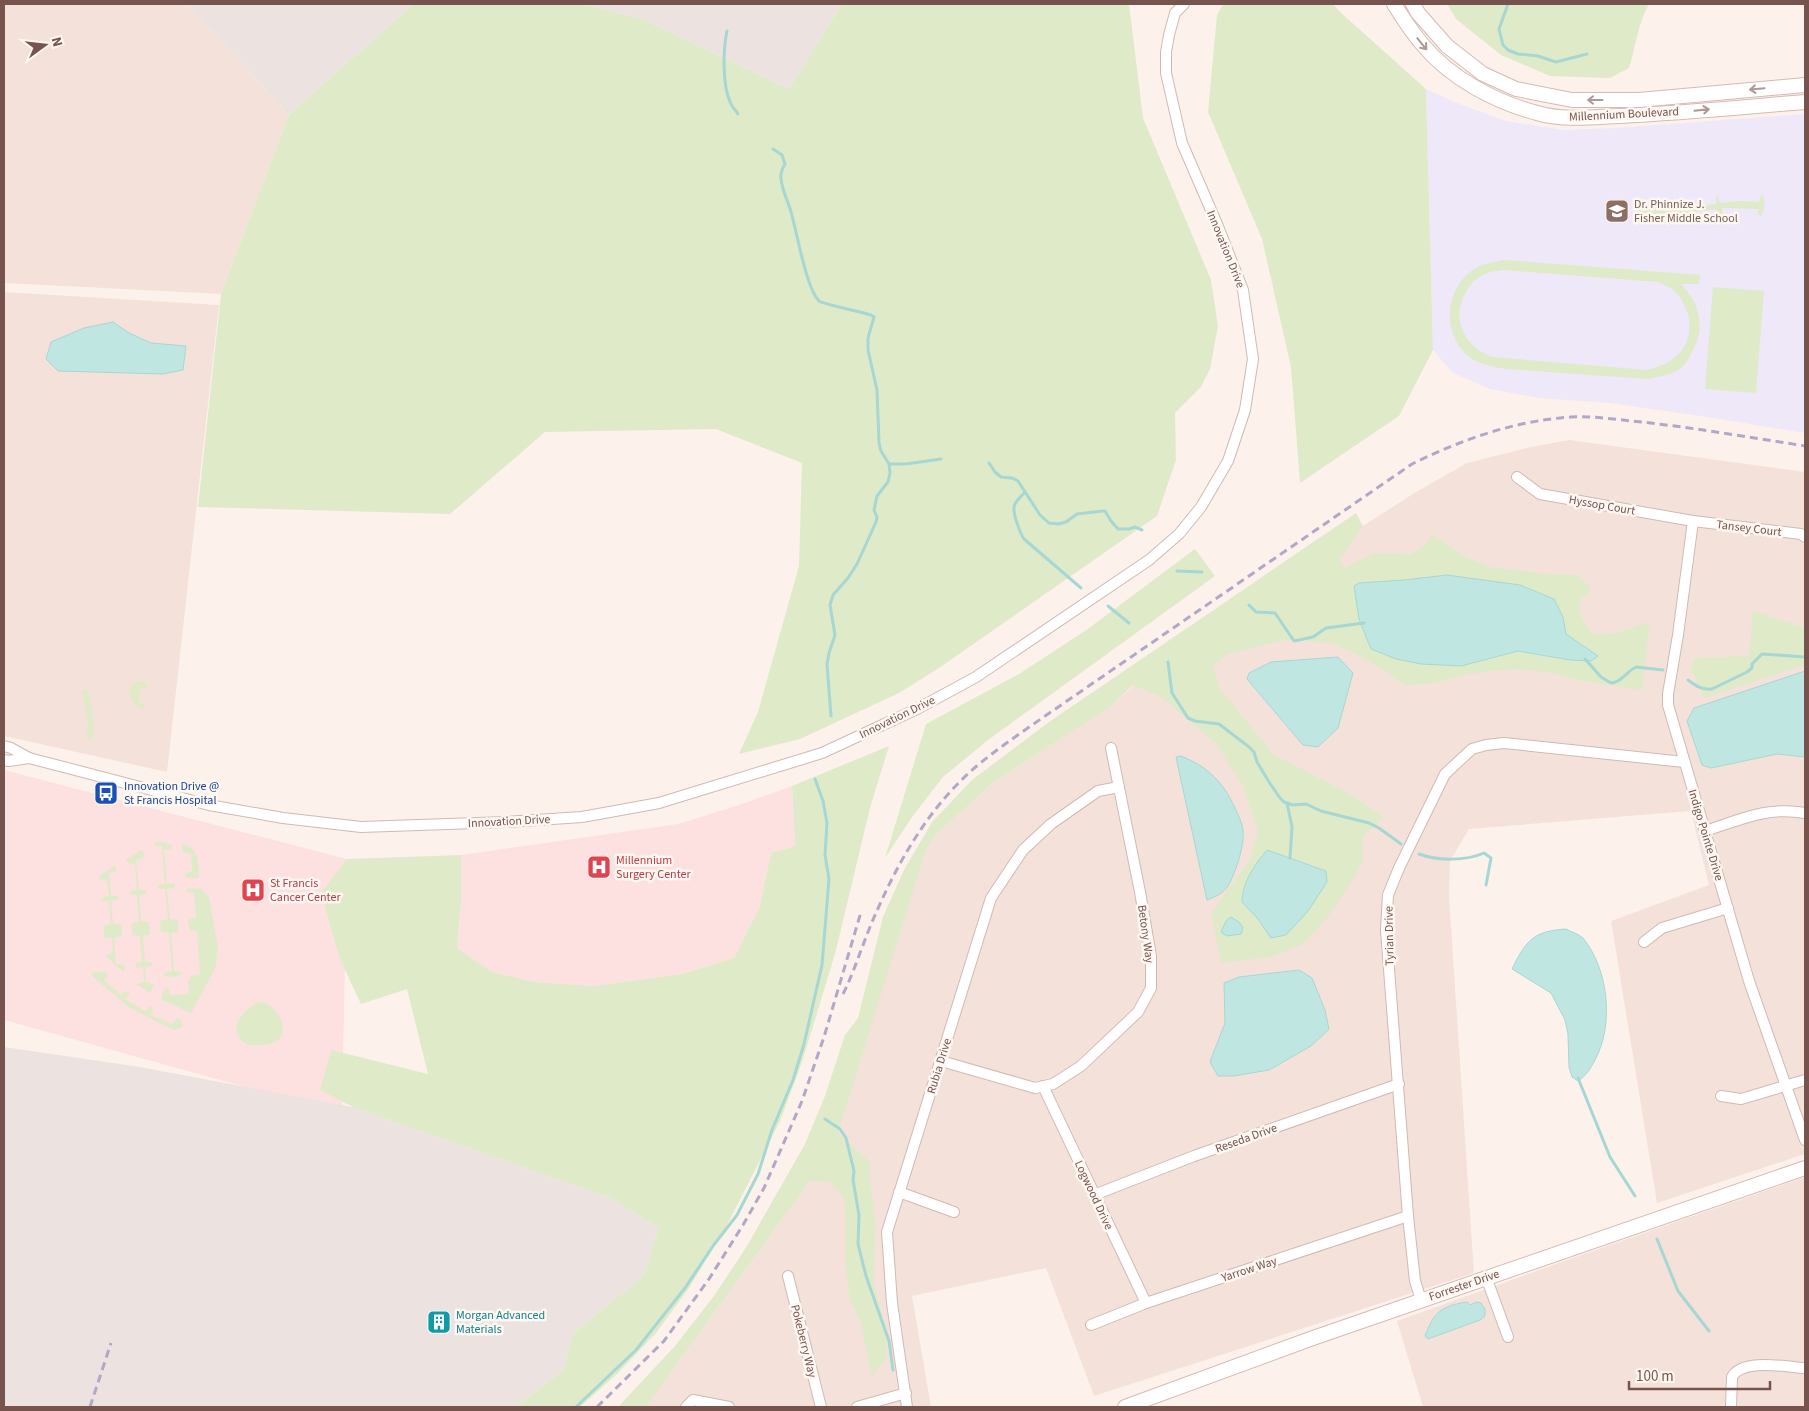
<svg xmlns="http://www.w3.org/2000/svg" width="1809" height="1411" font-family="'Source Sans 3',sans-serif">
	<rect width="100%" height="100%" fill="#fcf2eb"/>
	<g fill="#f4e2da">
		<polygon points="4,4 187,4 289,115 221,294 4,283"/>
		<polygon points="4,292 219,305 167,772 4,736"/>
		<polygon points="1569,440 1805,472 1805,1154 1657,1203 1611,921 1709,885 1691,811 1469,829 1450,861 1449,896 1474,1273 1094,1396 1046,1268 912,1296 931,1407 646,1407 810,1181 923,859 928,846 938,833 993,783 1110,707 1134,685 1300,566 1416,492 1467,463 1531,447"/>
		<polygon points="1805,1177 1805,1407 1423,1407 1397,1321 1567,1260"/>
	</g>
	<g fill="#fce1e0">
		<polygon points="4,770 347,859 342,1114 4,1020"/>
		<polygon points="792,786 795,846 771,853 760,906 734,958 682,974 594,986 534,982 492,972 457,948 461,903 461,855 678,824 742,804"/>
	</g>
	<g fill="#ece3e1">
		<polygon points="187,4 413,4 289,115"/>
		<polygon points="581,4 842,4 789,89 642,19"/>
		<polygon points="4,1047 140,1067 353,1107 611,1198 659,1228 644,1275 573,1334 564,1369 517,1407 4,1407"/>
	</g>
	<polygon fill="#eee8f9" points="1426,89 1452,101 1506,121 1563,130 1617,128 1805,114 1805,433 1714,418 1610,403 1539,398 1490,389 1453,373 1433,350"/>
	<g fill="#dfeac9" fill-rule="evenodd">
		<polygon points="413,4 581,4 642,19 789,89 842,4 1129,4 1143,118 1211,280 1218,326 1210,369 1201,387 1175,413 1176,460 1157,516 939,668 899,693 800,739 739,754 758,712 799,566 802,463 716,429 545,432 450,514 198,507 221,294 289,115"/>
		<polygon points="1223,4 1333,4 1339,11 1426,89 1433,350 1399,416 1300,483 1291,367 1262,239 1208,112 1217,15"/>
		<path d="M1447 4H1649C1638 23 1636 46 1629 68L1610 78 1550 76 1501 55 1456 19Z"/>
		<path d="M1762 195C1766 200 1765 210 1761 216L1758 214V209L1722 208V215L1721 216 1718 215 1717 209 1683 214 1684 221 1681 222 1679 214H1636V209H1677L1678 202H1681L1682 209 1716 204V197L1718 196 1720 203 1738 201 1759 202 1760 197Z"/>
		<path d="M1504 260 1700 275 1699 284H1681C1700 304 1706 327 1692 352 1689 357 1686 364 1681 368 1671 375 1659 377 1648 379L1508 369C1494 367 1479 365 1468 356 1441 332 1445 288 1474 269 1483 263 1494 262 1504 260ZM1504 270 1658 282C1662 284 1668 286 1672 289 1681 296 1687 308 1689 319 1693 348 1673 364 1647 370L1492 357C1465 347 1450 318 1466 292 1470 284 1477 277 1485 274 1491 271 1498 271 1504 270Z"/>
		<polygon points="1713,287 1764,291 1756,393 1705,389"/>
		<path d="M1356 513 1363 526 1340 559 1344 568 1373 553 1410 554 1422 548 1433 535 1466 557 1490 567 1549 574 1578 575 1590 587 1589 594 1581 598C1578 617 1583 622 1595 635L1621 632 1650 621 1642 690 1578 680 1552 673 1514 669 1473 673 1430 684 1404 685 1387 672 1355 654 1331 643 1284 640 1227 654 1213 666 1219 687 1274 755 1352 795 1384 817 1363 837V862L1350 884 1325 921 1303 944 1271 957 1221 963 1211 913 1249 861 1258 832 1243 786 1217 745 1163 698 1133 685 1110 707 993 783 938 833 928 846 923 859 838 1133 870 1162V1180L876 1230 874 1251V1284L887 1332V1358L872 1377 861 1323 850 1300 845 1260V1208L843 1196 829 1182 810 1181 646 1407H618L675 1346 714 1296 747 1246 805 1144 825 1096 845 1035 858 1018 883 917 904 870 932 822 972 780 1049 722ZM1447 575 1563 617 1566 634 1591 661 1570 660 1518 651 1461 666 1421 664 1396 659 1404 580ZM1267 851 1326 871 1271 938 1258 919Z"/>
		<polygon points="1195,549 1215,576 988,740 943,777 912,817 885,858 926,724 1019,674 1085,631"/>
		<polygon points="1753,611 1805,628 1805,665 1704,698 1691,669 1694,658 1749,656"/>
		<path d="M137 681H144L148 685 146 689H140L139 703H145L146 706 142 709C131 705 123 686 137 681Z"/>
		<path d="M85 689 88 690C91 706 95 721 93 738L91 740 87 737 88 722 82 692Z"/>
		<polygon points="889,746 870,808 835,954 802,1062 780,1121 727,1225 689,1288 656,1333 617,1374 580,1407 517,1407 564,1369 573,1334 644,1275 659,1228 611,1198 353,1107 320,1090 331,1050 428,1074 407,989 361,1004 340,959 321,893 347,859 461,855 461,903 457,948 492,972 534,982 594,986 682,974 734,958 760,906 771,853 795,846 792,786"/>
		<polygon points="158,841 172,845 171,849 164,850 167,884 173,883 175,885 174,888 167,889 170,919 177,920 179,930 177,932 171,933 174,971 182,972 179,976 166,977 164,975 165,973 172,971 169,933 161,932 160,921 168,919 165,889 159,889 157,887 159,885 165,884 162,846 156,846 154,844"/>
		<path d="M184 844C199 849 198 862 199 875L198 878H187L185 876 186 873 192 872 191 854 183 853 182 846Z"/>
		<polygon points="141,850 143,851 144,858 136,860 139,890 145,890 147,892 146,894 139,895 141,921 149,922 150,933 149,935 143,935 145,962 151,962 153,964 152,966 145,967 146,982 154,984 150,993 136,984 144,982 143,967 137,968 135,965 136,963 142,962 140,936 133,935 131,925 133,923 139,922 137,895 131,895 129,893 131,891 137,890 135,864 128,863 126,860"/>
		<polygon points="114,866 116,868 116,872 109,873 111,896 117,896 119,898 117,900 111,901 113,924 121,924 122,935 120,937 114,938 116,964 124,965 125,970 123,972 105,955 113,953 112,938 105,938 103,926 111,924 109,901 101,901 103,897 109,896 107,881 100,880 99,876"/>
		<polygon points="188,888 202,889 209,897 218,948 215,969 191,1013 162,1000 161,997 166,987 169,989 170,995 189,994 188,982 191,976 200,974 197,931 190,931 188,920 196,917 194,893 186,892"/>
		<polygon points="93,972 106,972 108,975 104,980 121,995 125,991 129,992 129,994 125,999 146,1012 149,1007 152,1006 153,1009 151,1015 172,1024 177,1018 182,1021 182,1027 178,1029 173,1030 130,1008 92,976"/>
		<path d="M262 1002C278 1006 294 1034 273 1043 270 1044 265 1045 261 1045 255 1046 248 1046 243 1042 226 1027 246 1005 262 1002Z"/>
	</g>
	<g fill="#c0e6e2" stroke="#a6d7d3">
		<polygon points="113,322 129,333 151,343 186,346 183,370 163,374 58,371 46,359 51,342 84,328"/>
		<polygon points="1447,575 1520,585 1554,599 1563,617 1566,634 1598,656 1591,661 1570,660 1518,651 1461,666 1421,664 1396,659 1371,649 1359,619 1354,586 1359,583 1404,580"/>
		<polygon points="1338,657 1353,673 1338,728 1318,747 1303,745 1247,679 1249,673 1271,662"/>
		<polygon points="1805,671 1805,757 1777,754 1711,768 1702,765 1687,721 1694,708"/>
		<path d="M1181 756C1208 767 1223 782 1235 808 1238 815 1242 822 1243 830 1244 842 1240 857 1236 868 1229 887 1226 893 1207 900L1176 757Z"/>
		<path d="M1267 850 1326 871 1327 882 1308 911 1286 935 1271 938 1258 919 1242 902C1242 883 1255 864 1267 850Z"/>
		<polygon points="1231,917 1240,923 1243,928 1241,934 1227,936 1221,932 1226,921"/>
		<path d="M1566 929C1571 932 1579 934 1583 938 1609 970 1614 1025 1595 1060 1590 1069 1587 1075 1578 1081L1572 1077 1569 1067 1568 1034 1565 1020 1551 993 1512 969C1526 940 1534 931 1566 929Z"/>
		<polygon points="1299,970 1312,978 1325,1010 1329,1029 1311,1046 1269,1070 1234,1076 1218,1076 1210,1062 1225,1023 1224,983 1239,977"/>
		<path d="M1467 1302 1470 1305 1477 1302 1481 1303 1485 1309V1316L1480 1320 1428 1339 1425 1336C1434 1312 1441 1306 1467 1302Z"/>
	</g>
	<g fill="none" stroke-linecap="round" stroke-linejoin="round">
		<g stroke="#a6d7d3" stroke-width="3">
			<polyline points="1508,4 1499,29 1503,45 1508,50 1518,54 1538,56 1556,62 1587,54"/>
			<path d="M727 31C723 50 722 86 731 104 732 107 736 111 738 114"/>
			<path d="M773 149 782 155 785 164C782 169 780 173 781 179 782 190 788 201 791 212 797 232 806 288 819 301 822 304 863 312 871 315L874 317 868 338V350L877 390 879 443 881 451 889 464 890 473 888 482 877 496 874 510 877 517 876 522 857 564 848 578 833 595 830 605 835 635 829 653 827 664 831 716"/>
			<polyline points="989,463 995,472 1001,477 1012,478 1018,481 1040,515 1049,523 1058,524 1066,522 1077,514 1103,511 1105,511 1111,521 1118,529 1129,529 1135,527 1142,530"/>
			<polyline points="889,464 906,464 941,459"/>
			<path d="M1024 493C1021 497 1015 501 1014 507 1013 514 1020 533 1024 539L1081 588"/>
			<polyline points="1177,571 1202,572"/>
			<polyline points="1249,605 1256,612 1275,613 1294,641 1313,637 1326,628 1364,623"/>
			<polyline points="1108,606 1129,623"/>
			<path d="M1585 659 1601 677 1611 683C1621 683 1627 671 1636 667L1663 670"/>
			<polyline points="1168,662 1172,693 1188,718 1195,721 1219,724 1249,747 1254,752 1257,762 1269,782 1280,798 1284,802 1293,805 1306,804 1321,811 1369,823 1379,828 1401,844"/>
			<path d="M1688 680C1696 686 1702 690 1712 689L1747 672 1752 668V664L1762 654 1805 657"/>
			<polyline points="1287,803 1292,827 1290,858"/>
			<path d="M1419 854C1438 861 1466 861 1484 853L1491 858 1486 885"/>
			<polyline points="1578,1078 1610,1157 1635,1196"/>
			<polyline points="825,1119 840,1129 846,1138 854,1171 853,1180 859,1215 858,1244 866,1276 889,1341 893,1370"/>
			<polyline points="1657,1239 1678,1291 1709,1331"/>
			<polyline points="576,1407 636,1350 685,1288 713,1246 737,1215 758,1174 772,1130 793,1080 804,1044 822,965 829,879 825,855 827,823 823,801 815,779"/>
		</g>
		<g stroke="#d1b9b3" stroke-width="12">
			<g id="street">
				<polyline points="1517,477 1540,494 1693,521 1801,534 1805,537"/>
				<polyline points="1693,521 1678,635 1668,694 1668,705 1749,981 1805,1140"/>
				<polyline points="4,746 11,748 29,758 209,805 283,818 361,827 506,822 582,817 659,803 822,753 917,709 976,677 1149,560 1179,534 1201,507 1228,461 1245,410 1253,359 1243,290 1217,224 1182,143 1166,73 1166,52 1169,35 1175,13 1184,4"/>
				<polyline points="4,760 9,761 29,758"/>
				<path d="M1705 831C1740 820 1767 806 1805 813"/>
				<polyline points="1644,942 1662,928 1728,908"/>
				<polyline points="941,1061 1035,1088 1053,1084 1081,1066 1138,1012 1151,988 1151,956 1140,892 1111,748"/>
				<polyline points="1043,1086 1146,1303"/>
				<polyline points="1721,1096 1741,1099 1805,1080"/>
				<polyline points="899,1192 954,1212"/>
				<polyline points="1094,1195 1194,1156 1399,1084"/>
				<polyline points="788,1276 821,1407"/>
				<polyline points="1486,1277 1508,1337"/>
				<polyline points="1421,1300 1415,1281 1408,1216 1386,930 1388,895 1399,868 1445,774 1472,749 1486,745 1504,743 1684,762"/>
				<polyline points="1091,1325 1146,1303 1408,1216"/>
				<polyline points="686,1407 693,1400 729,1407"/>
				<polyline points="857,1407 906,1393"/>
				<polyline points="907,1407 892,1303 887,1232 991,898 1023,850 1051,824 1098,791 1119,787"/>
				<path d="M1731 1407 1732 1377C1742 1358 1787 1367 1805 1368"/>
			</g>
		</g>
		<g stroke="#d6bab3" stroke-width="16">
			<g id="secondary">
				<path d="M1394 4C1402 17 1412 32 1422 44 1450 78 1495 102 1537 113 1564 121 1593 117 1620 116 1682 113 1744 107 1805 102"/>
				<polyline points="1413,4 1418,13 1447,46 1483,74 1516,89 1572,100 1639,100 1805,85"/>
				<polyline points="1125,1407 1313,1338 1805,1168"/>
			</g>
		</g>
		<use href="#street" stroke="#fff" stroke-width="10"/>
		<use href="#secondary" stroke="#fff" stroke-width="14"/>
		<g stroke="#b1a8c7" stroke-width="3" stroke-dasharray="8 5" stroke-linecap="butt">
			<path d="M843 994C856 968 864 939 876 913 899 860 928 810 971 771 990 754 1011 740 1032 725L1412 464C1463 439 1514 421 1571 417 1592 416 1612 419 1632 421 1690 427 1748 437 1805 446"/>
			<polyline points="90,1407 111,1343"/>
			<polyline points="597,1407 664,1341 709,1279 743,1225 764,1188 802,1101 824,1037 861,912"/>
		</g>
	</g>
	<defs><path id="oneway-shaft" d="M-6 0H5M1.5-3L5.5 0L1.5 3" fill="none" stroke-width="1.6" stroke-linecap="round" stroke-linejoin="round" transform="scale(1.25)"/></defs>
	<g stroke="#ad9895">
		<use href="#oneway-shaft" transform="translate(1422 44) rotate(51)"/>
		<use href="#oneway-shaft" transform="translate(1757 89) rotate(175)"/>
		<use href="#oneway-shaft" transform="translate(1595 100) rotate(-180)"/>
		<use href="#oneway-shaft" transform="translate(1702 110) rotate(-6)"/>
	</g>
	<defs>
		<g id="school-square" transform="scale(1.25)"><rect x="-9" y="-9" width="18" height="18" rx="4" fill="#8d6e63" stroke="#fef7f2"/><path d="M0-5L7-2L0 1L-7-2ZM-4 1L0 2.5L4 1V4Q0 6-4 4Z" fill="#fff"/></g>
		<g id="bus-square" transform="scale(1.25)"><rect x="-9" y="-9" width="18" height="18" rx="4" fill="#1a4fb4" stroke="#fef7f2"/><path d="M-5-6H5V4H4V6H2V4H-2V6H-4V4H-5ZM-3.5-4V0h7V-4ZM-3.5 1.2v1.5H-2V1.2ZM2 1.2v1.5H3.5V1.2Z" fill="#fff"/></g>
		<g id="hospital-square" transform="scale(1.25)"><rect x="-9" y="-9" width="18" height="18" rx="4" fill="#e0444e" stroke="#fef7f2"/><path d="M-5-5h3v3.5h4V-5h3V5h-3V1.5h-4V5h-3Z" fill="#fff"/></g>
		<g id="building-square" transform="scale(1.25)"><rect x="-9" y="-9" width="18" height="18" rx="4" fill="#0f9aa8" stroke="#fef7f2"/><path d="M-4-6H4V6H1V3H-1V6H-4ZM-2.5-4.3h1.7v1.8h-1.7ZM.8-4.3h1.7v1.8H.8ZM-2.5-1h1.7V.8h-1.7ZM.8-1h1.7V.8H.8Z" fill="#fff"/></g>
	</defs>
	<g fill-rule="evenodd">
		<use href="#school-square" x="1617" y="211"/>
		<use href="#bus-square" x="106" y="793"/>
		<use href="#hospital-square" x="599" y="867"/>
		<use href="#hospital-square" x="253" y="890"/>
		<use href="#building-square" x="439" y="1322"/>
	</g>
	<g text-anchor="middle" stroke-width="5" stroke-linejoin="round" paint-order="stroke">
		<g font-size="12" fill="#77534e" stroke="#fef7f2">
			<text transform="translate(1624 114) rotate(-3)" y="4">Millennium Boulevard</text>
			<text transform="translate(1226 249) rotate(68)" y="4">Innovation Drive</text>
			<text transform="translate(1602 505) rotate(10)" y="4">Hyssop Court</text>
			<text transform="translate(1749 528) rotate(7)" y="4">Tansey Court</text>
			<text transform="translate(897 717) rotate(-26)" y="4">Innovation Drive</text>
			<text transform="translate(509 821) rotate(-3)" y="4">Innovation Drive</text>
			<text transform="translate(1706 835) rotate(73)" y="4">Indigo Pointe Drive</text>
			<text transform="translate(1146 934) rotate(82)" y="4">Betony Way</text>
			<text transform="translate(1389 936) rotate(-91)" y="4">Tyrian Drive</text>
			<text transform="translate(939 1066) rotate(-73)" y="4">Rubia Drive</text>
			<text transform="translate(1246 1138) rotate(-20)" y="4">Reseda Drive</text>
			<text transform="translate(1094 1195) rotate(65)" y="4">Logwood Drive</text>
			<text transform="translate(1249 1269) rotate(-18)" y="4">Yarrow Way</text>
			<text transform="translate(1464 1285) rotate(-19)" y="4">Forrester Drive</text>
			<text transform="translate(804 1341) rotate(76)" y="4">Pokeberry Way</text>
		</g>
		<g font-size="12" fill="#785e54" stroke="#fef7f2" text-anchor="start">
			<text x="1634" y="208">Dr. Phinnize J.<tspan x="1634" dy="14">Fisher Middle School</tspan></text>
		</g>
		<g font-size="12" fill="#164399" stroke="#fef7f2" text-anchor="start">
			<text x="124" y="790">Innovation Drive @<tspan x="124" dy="14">St Francis Hospital</tspan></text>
		</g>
		<g font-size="12" fill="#be3a42" stroke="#fef7f2" text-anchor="start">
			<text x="616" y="864">Millennium<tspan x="616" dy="14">Surgery Center</tspan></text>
			<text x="270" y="887">St Francis<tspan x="270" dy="14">Cancer Center</tspan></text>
		</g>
		<g font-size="12" fill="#0d838f" stroke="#fef7f2" text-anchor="start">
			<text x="456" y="1319">Morgan Advanced<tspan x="456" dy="14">Materials</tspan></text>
		</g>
	</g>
	<rect width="1809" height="1411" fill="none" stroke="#77534e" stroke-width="10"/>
	<g transform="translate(45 45) rotate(75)" stroke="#fef7f2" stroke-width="4" paint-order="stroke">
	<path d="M0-4L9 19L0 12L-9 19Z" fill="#77534e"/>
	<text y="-8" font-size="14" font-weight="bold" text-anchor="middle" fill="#77534e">N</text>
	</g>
	<path d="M1629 1381v8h141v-8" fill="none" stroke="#77534e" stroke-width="2.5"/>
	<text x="1636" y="1381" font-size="15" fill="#77534e" stroke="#fef7f2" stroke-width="4" paint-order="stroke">100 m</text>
</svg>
